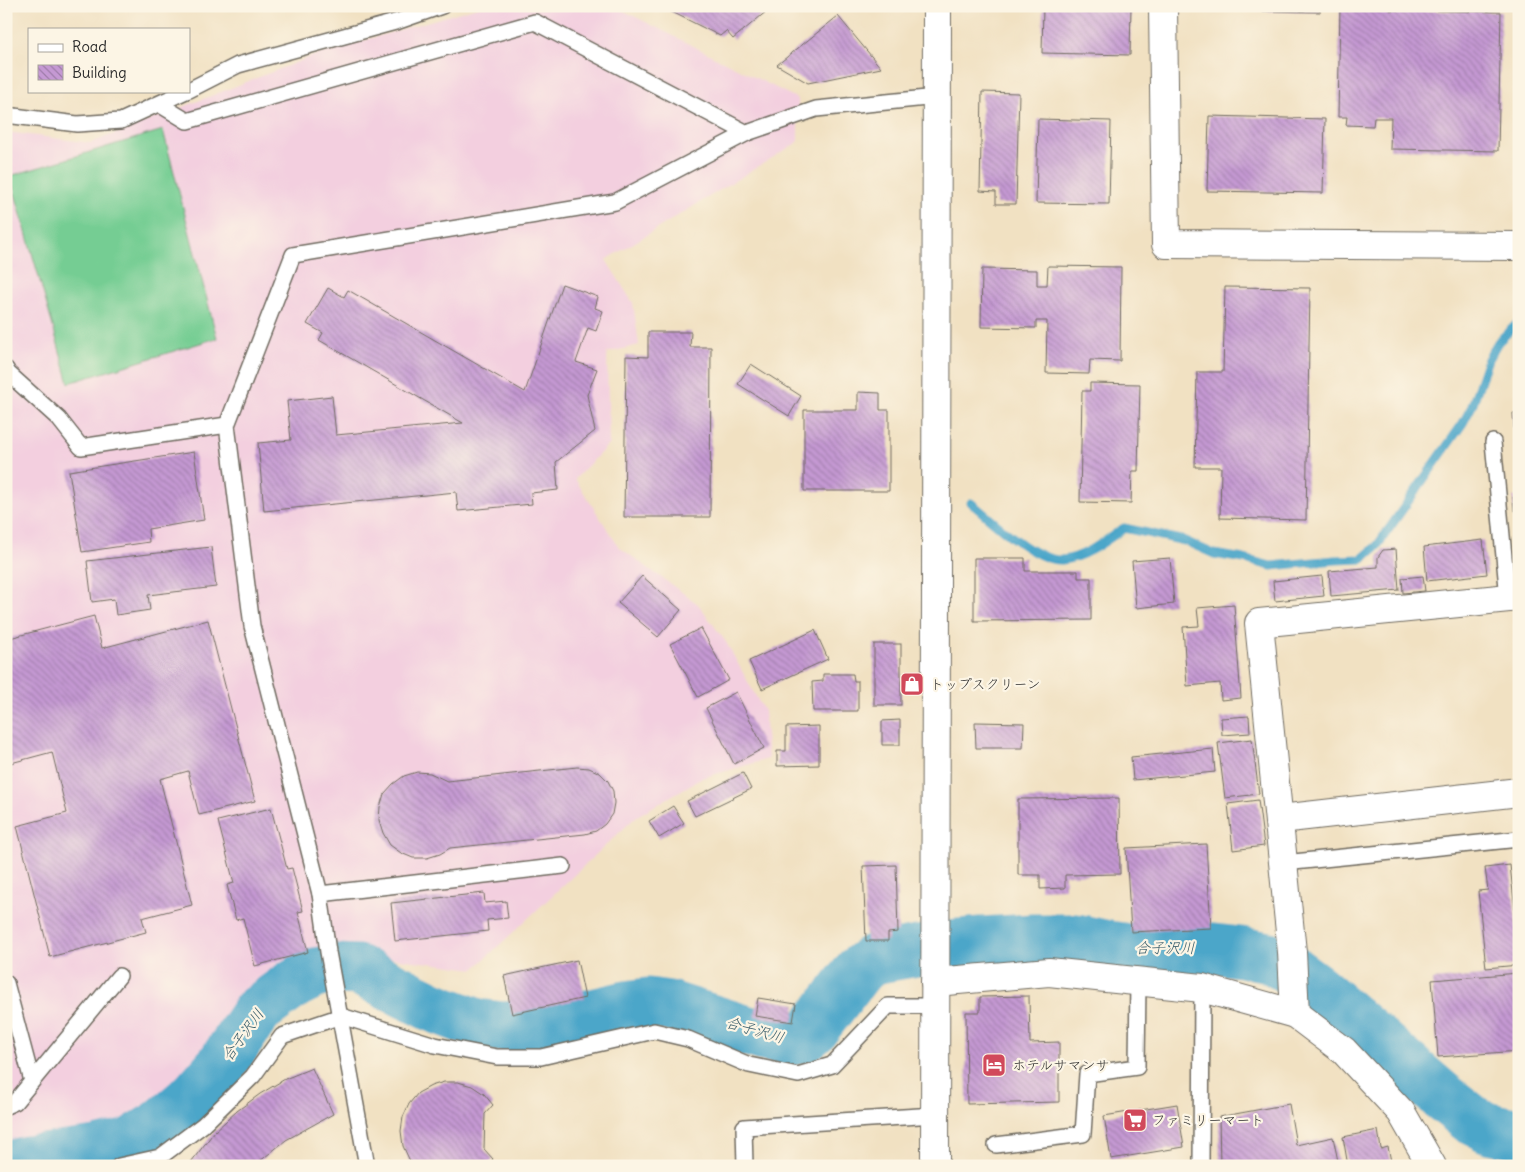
<svg xmlns="http://www.w3.org/2000/svg" width="1525" height="1172" font-family="Delius,'Klee One',sans-serif">
	<defs>
		<pattern id="building-back-hatch" width="6" height="6" patternUnits="userSpaceOnUse" patternTransform="scale(1.25)"><rect width="6" height="6" fill="#c599d3"/><path d="M-1 5l2 2M0 0l6 6M5-1l2 2" fill="none" stroke="#a07dab"/></pattern>
	</defs>
	<rect width="100%" height="100%" fill="#fcf5e5"/>
	<filter id="ink" filterUnits="userSpaceOnUse"><feTurbulence type="fractalNoise" baseFrequency=".02" numOctaves="2"/><feDisplacementMap in="SourceGraphic" scale="10" xChannelSelector="R" yChannelSelector="G"/><feConvolveMatrix kernelMatrix="1 2 1 2 8 2 1 2 1" color-interpolation-filters="sRGB"/></filter>
	<filter id="wash" filterUnits="userSpaceOnUse"><feTurbulence type="fractalNoise" baseFrequency=".0096" numOctaves="4" result="noise"/><feDisplacementMap in="SourceGraphic" scale="20" xChannelSelector="R" yChannelSelector="G"/><feGaussianBlur stdDeviation="1.12" result="paint"/><feColorMatrix in="noise" values="0 0 0 0 0 0 0 0 0 0 0 0 0 0 0 0 0 1.4 0 .05"/><feComposite in="paint" operator="in"/></filter>
	<g filter="url(#wash)">
		<rect width="100%" height="100%" fill="#f1e1c2"/>
		<polygon fill="#f3cfdf" points="481,6 614,6 798,99 798,142 606,260 633,303 639,345 607,353 609,444 575,479 619,547 698,604 726,642 764,711 768,759 702,778 637,816 474,969 354,953 244,998 151,1118 6,1156 6,132 91,143 318,54"/>
		<polygon fill="#75cd93" stroke="#507c5f" points="163,130 217,338 69,383 10,176"/>
		<g fill="none" stroke-linecap="round" stroke-linejoin="round">
			<path stroke="#4ba6c9" stroke-width="9" d="M971 503C994 521 1033 561 1062 560 1084 558 1107 540 1124 528L1185 541 1214 554 1244 559 1271 566 1336 560 1362 559 1377 546 1463 423 1472 406 1488 359 1498 342 1519 322"/>
			<polyline stroke="#4ba6c9" stroke-width="51" points="11,1166 27,1161 97,1152 129,1144 161,1124 196,1094 222,1064 258,1010 295,983 315,973 336,969 358,970 433,1007 478,1024 503,1027 546,1025 626,1006 648,1003 669,1006 764,1036 789,1041 803,1038 812,1031 859,970 874,959 950,945 981,942 1033,939 1076,939 1108,946 1137,950 1204,948 1241,952 1269,957 1294,972 1316,988 1443,1097 1471,1119 1489,1128 1519,1134"/>
		</g>
		<g id="blocks">
			<g fill="url(#building-back-hatch)">
				<polygon points="660,6 773,6 733,39 726,31 720,36"/>
				<polygon points="1043,6 1131,6 1130,55 1042,53"/>
				<polygon points="1262,6 1320,6 1320,12 1262,11"/>
				<polygon points="1340,6 1390,6 1390,10 1501,12 1498,151 1390,149 1391,118 1374,118 1373,126 1346,125 1347,117 1338,117"/>
				<polygon points="838,16 881,68 808,83 777,65"/>
				<polygon points="982,92 1019,93 1016,204 996,204 996,192 980,191"/>
				<polygon points="1209,116 1325,119 1323,193 1207,191"/>
				<polygon points="1038,119 1111,121 1109,204 1036,203"/>
				<polygon points="1048,266 1121,267 1120,361 1090,360 1089,374 1046,373 1047,321 1036,321 1036,328 981,327 982,269 1037,270 1037,285 1047,285"/>
				<polygon points="562,284 598,297 595,308 603,311 596,331 588,328 576,362 597,369 587,395 595,431 556,462 558,490 531,493 532,504 458,511 456,492 264,511 258,443 291,440 287,401 332,396 336,435 463,423 319,340 323,333 307,324 328,288 344,297 348,290 525,392"/>
				<polygon points="1225,287 1310,288 1306,520 1220,518 1221,467 1195,467 1197,372 1223,372"/>
				<polygon points="648,332 691,332 690,347 711,347 710,517 624,517 626,356 648,357"/>
				<polygon points="751,364 801,396 789,416 738,384"/>
				<polygon points="1090,383 1140,384 1138,471 1132,471 1131,503 1080,502 1082,391 1090,391"/>
				<polygon points="858,392 880,393 880,410 889,410 889,491 804,491 804,410 858,410"/>
				<polygon points="1519,412 1519,446 1515,446 1513,413"/>
				<polygon points="194,452 204,520 148,529 149,542 82,552 69,471"/>
				<polygon points="1513,497 1519,497 1519,510 1514,511"/>
				<polygon points="1483,540 1487,574 1427,581 1424,547"/>
				<polygon points="211,547 216,587 148,595 150,610 116,615 114,599 92,602 87,561"/>
				<polygon points="1396,549 1399,590 1331,596 1329,571 1378,567 1378,557 1383,550"/>
				<polygon points="974,558 1025,558 1025,571 1078,571 1078,578 1091,578 1091,620 974,621"/>
				<polygon points="1170,558 1174,604 1136,608 1132,561"/>
				<polygon points="642,576 681,610 658,637 618,603"/>
				<polygon points="1322,576 1324,596 1275,601 1273,581"/>
				<polygon points="1423,576 1425,591 1403,593 1402,578"/>
				<polygon points="1234,605 1241,698 1221,700 1220,683 1187,686 1183,627 1199,626 1197,608"/>
				<polygon points="94,616 102,648 208,620 255,801 199,815 188,771 160,779 192,905 142,918 146,932 50,957 17,826 67,813 52,752 11,763 6,745 6,639"/>
				<polygon points="701,628 729,680 698,697 670,644"/>
				<polygon points="815,630 828,659 762,689 749,661"/>
				<rect x="874" y="644" width="27" height="61"/>
				<polygon points="823,674 853,674 854,681 858,681 858,711 813,711 812,682 823,681"/>
				<polygon points="736,692 764,748 734,764 706,708"/>
				<polygon points="1249,716 1250,733 1222,735 1221,718"/>
				<polygon points="900,720 900,745 882,745 882,721"/>
				<polygon points="975,722 1024,723 1023,748 976,748"/>
				<polygon points="819,726 819,765 777,766 777,751 786,751 786,727"/>
				<polygon points="1252,739 1259,794 1225,798 1218,743"/>
				<polygon points="1213,749 1215,772 1133,780 1131,757"/>
				<polygon points="577,767 589,768 600,773 608,781 613,791 614,803 612,814 605,824 596,831 585,834 450,848 440,854 427,858 413,858 401,853 390,845 383,833 379,820 380,807 384,794 393,784 404,776 417,772 430,773 447,781"/>
				<polygon points="743,773 751,789 695,816 687,801"/>
				<polygon points="1119,798 1120,874 1065,875 1065,888 1040,889 1040,875 1018,875 1018,799"/>
				<polygon points="1258,800 1264,846 1233,850 1228,804"/>
				<polygon points="673,806 684,823 659,838 649,821"/>
				<polygon points="271,808 287,869 292,868 303,911 298,912 308,952 255,966 243,918 236,920 227,885 234,883 218,821"/>
				<polygon points="1206,844 1211,928 1131,932 1126,848"/>
				<polygon points="896,865 898,932 888,933 888,941 866,941 863,866"/>
				<polygon points="1510,865 1519,948 1519,965 1486,968 1478,891 1488,890 1485,868"/>
				<polygon points="484,893 485,903 506,901 508,918 487,920 488,931 395,941 391,903"/>
				<polygon points="577,960 585,998 512,1014 504,976"/>
				<polygon points="1519,973 1519,1051 1438,1057 1432,980"/>
				<polygon points="1029,996 1030,1043 1059,1042 1059,1102 967,1104 966,1012 980,1012 980,997"/>
				<polygon points="758,998 796,1004 793,1022 755,1016"/>
				<polygon points="6,1065 12,1084 6,1086"/>
				<polygon points="312,1068 333,1114 286,1140 254,1166 188,1166 215,1131 237,1111 260,1094 285,1079"/>
				<polygon points="444,1082 458,1082 472,1086 484,1094 493,1105 485,1114 484,1149 493,1159 488,1166 415,1166 409,1159 403,1146 401,1131 403,1117 409,1104 418,1093 431,1086"/>
				<polygon points="1177,1104 1184,1147 1111,1159 1104,1116"/>
				<polygon points="1289,1104 1296,1145 1333,1137 1339,1166 1220,1166 1219,1117"/>
				<polygon points="1378,1130 1381,1149 1388,1147 1392,1166 1348,1166 1343,1137"/>
			</g>
		</g>
	</g>
	<g filter="url(#ink)">
		<use href="#blocks" fill-opacity="0" stroke="#706b60" stroke-width="1"/>
		<g fill="none" stroke-linecap="round" stroke-linejoin="round">
			<g stroke="#706b60" stroke-width="18">
				<g id="service">
					<polyline points="189,90 238,65 399,21 442,6"/>
					<polyline points="159,104 187,121 535,22 747,133"/>
					<polyline points="6,115 77,124 121,121 186,91"/>
					<polyline points="6,369 8,373 59,419 81,447 227,425"/>
					<polyline points="1493,442 1508,598"/>
					<polyline points="1284,863 1519,839"/>
					<polyline points="320,894 563,866"/>
					<polyline points="6,983 32,1081"/>
					<polyline points="6,1106 15,1102 119,976"/>
					<polyline points="996,1145 1083,1134 1087,1074 1137,1067 1138,981"/>
					<polyline points="119,1166 160,1157 203,1125 253,1076 282,1036 341,1016 435,1045 497,1057 541,1057 654,1031 688,1039 749,1065 798,1075 832,1065 888,1006 935,1006"/>
					<polyline points="367,1166 328,952 320,894 252,626 227,425 293,255 615,202 747,133 816,109 937,97"/>
					<polyline points="745,1166 744,1127 935,1115"/>
					<polyline points="1201,1166 1202,988"/>
				</g>
			</g>
			<g stroke="#706b60" stroke-width="30">
				<g id="minor">
					<polyline points="1163,6 1166,244 1519,246"/>
					<polyline points="1280,819 1519,792"/>
					<polyline points="935,982 1049,972 1202,988 1295,1014"/>
					<polyline points="1432,1166 1401,1112 1344,1051 1295,1014 1292,952 1259,623 1519,597"/>
				</g>
			</g>
			<g stroke="#706b60" stroke-width="30">
				<polyline id="tertiary" points="935,1166 937,6"/>
			</g>
			<use href="#service" stroke="#fff" stroke-width="15"/>
			<use href="#minor" stroke="#fff" stroke-width="28"/>
			<use href="#tertiary" stroke="#fff" stroke-width="28"/>
		</g>
	</g>
	<defs>
		<g id="shop-square" transform="scale(1.25)"><rect x="-9" y="-9" width="18" height="18" rx="4" fill="#d1495b" stroke="#fcf5e5"/><path d="M-5-2.5h2.3a2.7 3.5 0 0 1 5.4 0H5L5.5 6h-11ZM-1.5-2.5h3a1.5 2.3 0 0 0-3 0Z" fill="#fff"/></g>
		<g id="hotel-square" transform="scale(1.25)"><rect x="-9" y="-9" width="18" height="18" rx="4" fill="#d1495b" stroke="#fcf5e5"/><path d="M-6-4.5h1.5V1H6V5H4.5V3h-9V5H-6ZM-4 0a1.8 1.8 0 1 1 3.6 0ZM.5 0V-2.5h3Q6-2.5 6 0Z" fill="#fff"/></g>
		<g id="supermarket-square" transform="scale(1.25)"><rect x="-9" y="-9" width="18" height="18" rx="4" fill="#d1495b" stroke="#fcf5e5"/><path d="M-6-5.5h2.5l.6 2H6L4.5 2H-2.5L-4.4-4H-6ZM-1.5 3.2a1.3 1.3 0 1 0 .1 0ZM3 3.2a1.3 1.3 0 1 0 .1 0Z" fill="#fff"/></g>
	</defs>
	<g fill-rule="evenodd">
		<use href="#shop-square" x="912" y="684"/>
		<use href="#hotel-square" x="994" y="1065"/>
		<use href="#supermarket-square" x="1135" y="1120"/>
	</g>
	<g text-anchor="middle" stroke-width="4.5" stroke-linejoin="round" paint-order="stroke">
		<g font-size="14" fill="#2b2b2b" stroke="#fcf5e5" text-anchor="start">
			<text x="930" y="689">トップスクリーン</text>
			<text x="1012" y="1070">ホテルサマンサ</text>
			<text x="1152" y="1125">ファミリーマート</text>
		</g>
		<g font-size="15" font-style="italic" fill="#385c6a" stroke="#fcf5e5">
			<text x="1165" y="953">合子沢川</text>
			<text transform="translate(755 1030) rotate(16)" y="5">合子沢川</text>
			<text transform="translate(243 1035) rotate(-54)" y="5">合子沢川</text>
		</g>
	</g>
	<rect width="1525" height="1172" fill="none" stroke="#fcf5e5" stroke-width="25"/>
	<rect x="28" y="28" width="162" height="65" fill="#fcf5e5" stroke="#a8a49b"/>
	<rect x="38" y="44" width="25" height="8" fill="#ffffff" stroke="#a8a49b"/>
	<text x="72" y="52" font-size="15" fill="#2b2b2b">Road</text>
	<rect x="38" y="65" width="25" height="15" fill="url(#building-back-hatch)" stroke="#a8a49b"/>
	<text x="72" y="78" font-size="15" fill="#2b2b2b">Building</text>
</svg>
